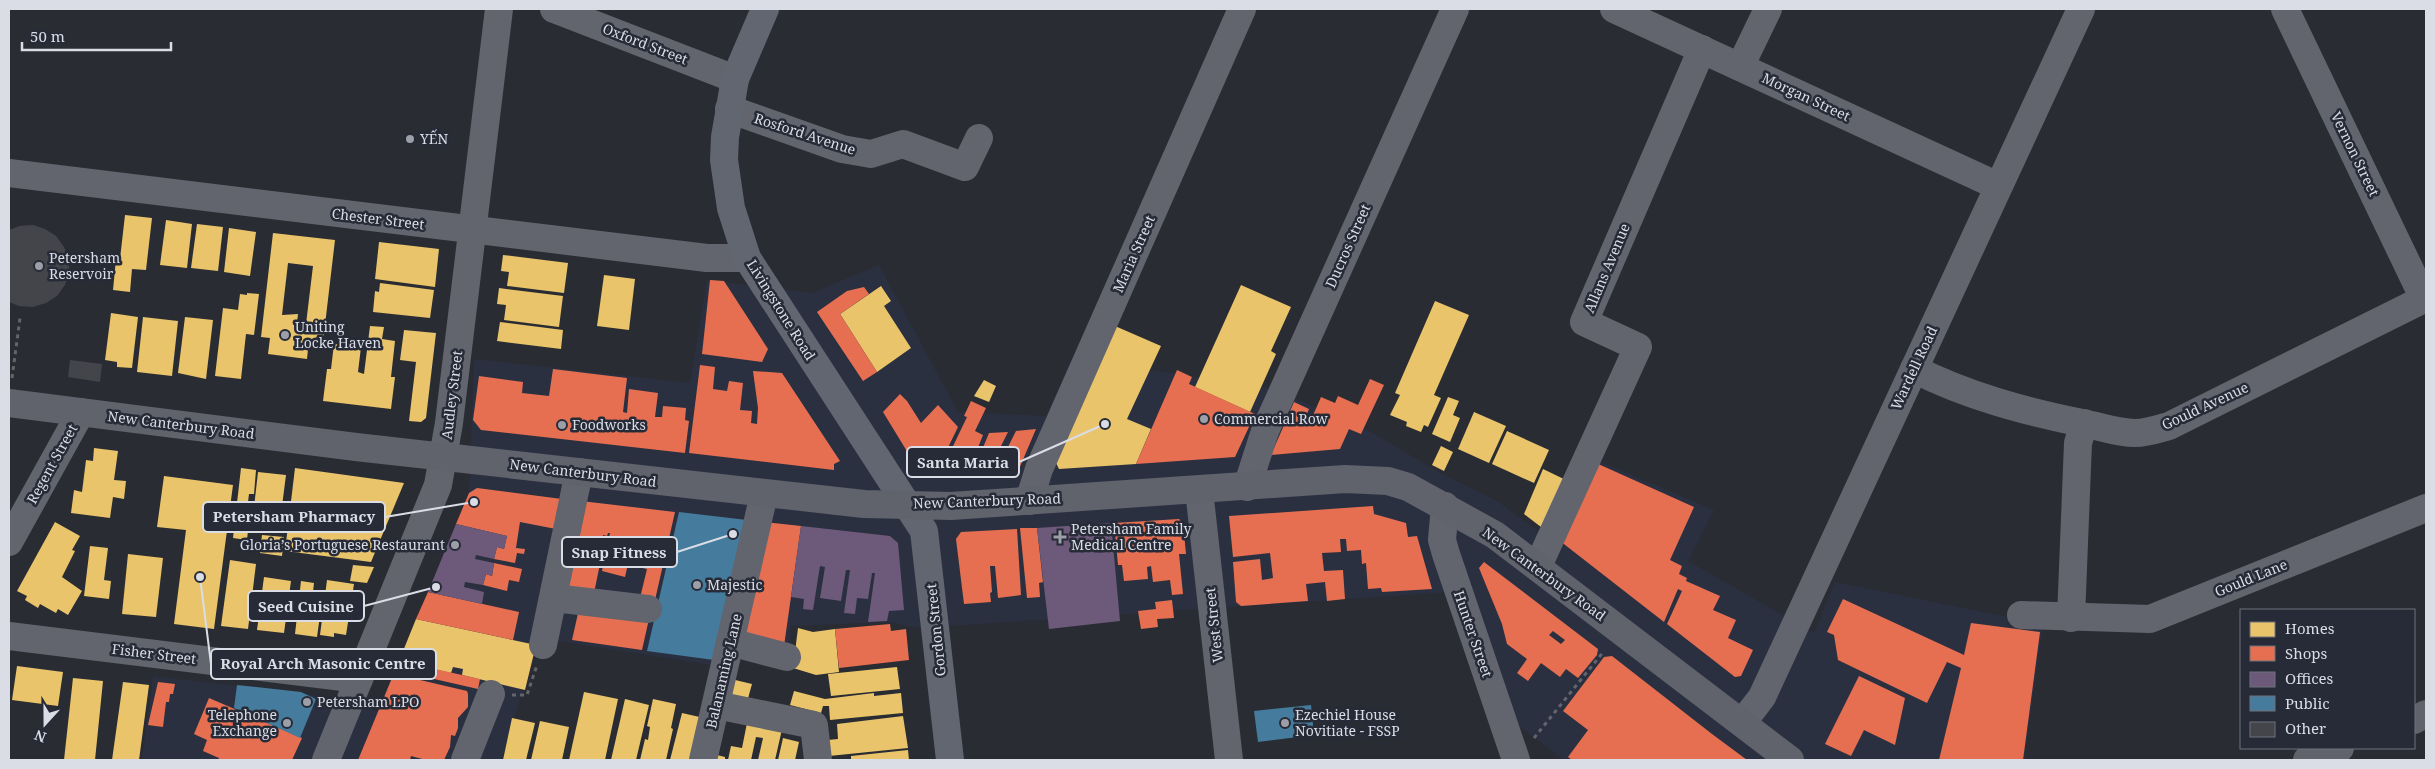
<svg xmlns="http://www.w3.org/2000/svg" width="2435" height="769" font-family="'Noto Serif',serif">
	<rect width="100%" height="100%" fill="#2a2c33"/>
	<polygon fill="#2b3041" points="879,265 958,412 1046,416 1072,358 1269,388 1359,425 1442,474 1497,501 1545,536 1580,453 1714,510 1688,561 1814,633 1835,582 2043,624 2024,760 1564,760 1488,702 1450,592 965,625 912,627 889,622 791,626 788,653 736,640 731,668 539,638 501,760 142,760 153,676 317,696 378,711 469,493 474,359 690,383 707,280 812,293"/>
	<g fill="#e9c46a" fill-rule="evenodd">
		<polygon points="125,215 152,218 146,270 132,269 130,292 113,290 116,259 120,259"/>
		<polygon points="166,220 192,224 187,268 160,265"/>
		<polygon points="197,224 223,227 218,271 191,268"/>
		<polygon points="229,228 256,232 250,276 224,272"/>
		<path d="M273 233 335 240 323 342 309 340 307 359 268 354 270 338 261 337ZM288 263 313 266 306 324 297 323 298 314 282 315Z"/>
		<polygon points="379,242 439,249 435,287 375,279"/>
		<polygon points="503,255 568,263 564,293 507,286 509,272 501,271"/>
		<polygon points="604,275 635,279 629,330 597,326"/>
		<polygon points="380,283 434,290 430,318 373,312 375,291 379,292"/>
		<polygon points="1241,285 1291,307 1271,351 1276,354 1250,412 1195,387"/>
		<polygon points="881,286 891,301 884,306 911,348 877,372 840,314"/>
		<polygon points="499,288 563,296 559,327 504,320 506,305 497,304"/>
		<polygon points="247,293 259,294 254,335 246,334 241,379 215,376 223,308 238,310 240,294 247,295"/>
		<polygon points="1435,301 1469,315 1434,395 1441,398 1428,427 1424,425 1421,432 1406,426 1407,422 1390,415 1400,395 1395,393"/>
		<polygon points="111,313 138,317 132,368 117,367 117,362 105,360"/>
		<polygon points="143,317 178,321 172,376 137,372"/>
		<polygon points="185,317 213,320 206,379 178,373"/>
		<polygon points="500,322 563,330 561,349 497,341"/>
		<polygon points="370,326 384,327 382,339 395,341 391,377 395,377 391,409 323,401 327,369 331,369 334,344 361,347 358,372 364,374"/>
		<polygon points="1115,326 1161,346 1127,419 1151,429 1136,464 1059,469 1055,461"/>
		<polygon points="404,330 436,333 426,418 421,422 409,421 416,362 400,360"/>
		<polygon points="984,380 996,386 989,402 974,396"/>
		<polygon points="1448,397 1459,401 1453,415 1460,418 1450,442 1432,434"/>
		<polygon points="1474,412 1506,426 1489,463 1458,449"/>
		<polygon points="1507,431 1549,450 1534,483 1492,464"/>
		<polygon points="1441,446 1453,452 1444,471 1432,465"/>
		<polygon points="94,448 118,451 114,480 126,481 124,499 113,497 110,518 71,513 74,490 82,492 86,460 93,461"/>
		<polygon points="241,468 256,470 254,494 249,494 248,502 251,503 247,540 233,538"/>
		<polygon points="295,468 404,483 371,562 285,551"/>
		<polygon points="1543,469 1568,481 1541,527 1524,514"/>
		<polygon points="258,472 286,475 281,514 278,514 277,521 268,520 267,527 252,525"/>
		<polygon points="164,476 233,485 214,629 174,624 186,530 157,527"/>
		<polygon points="55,522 80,536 72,550 75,551 62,577 82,591 68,615 58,609 56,613 40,604 38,608 25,600 27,596 17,591"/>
		<polygon points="262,535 284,537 282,556 260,553"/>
		<polygon points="90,546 108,548 104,580 111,581 109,599 84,596"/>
		<polygon points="128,554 163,558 156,617 122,614"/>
		<polygon points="230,560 256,564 248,629 221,626"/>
		<polygon points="353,565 374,567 367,583 350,581"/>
		<polygon points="264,577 291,581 284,633 257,630"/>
		<polygon points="327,580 354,584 346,635 334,633 334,637 320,635"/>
		<polygon points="301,581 314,583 312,600 322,601 317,637 295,634"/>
		<polygon points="416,619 536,645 525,690 462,675 463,669 453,667 451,673 399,661"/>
		<polygon points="798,628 813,632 835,629 839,672 816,675 793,668"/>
		<polygon points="17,666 63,672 58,706 12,700"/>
		<polygon points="897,667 900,689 831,696 828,674"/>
		<polygon points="73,678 103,681 95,760 64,760"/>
		<polygon points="731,679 752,684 747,702 726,697"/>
		<polygon points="123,682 149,685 139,760 112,760"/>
		<polygon points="794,691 825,699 874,693 874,696 901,693 903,713 830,720 829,706 823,706 821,713 790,705"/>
		<polygon points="584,692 618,699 605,760 569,760"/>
		<polygon points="625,699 649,705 636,760 611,760"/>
		<polygon points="653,699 676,704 671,728 673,729 666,760 640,760 645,739 648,740 650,727 647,726"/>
		<polygon points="682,713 704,718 694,760 670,760"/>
		<polygon points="903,716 908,748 829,756 828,740 838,739 837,724"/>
		<polygon points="512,718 535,723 526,760 503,760"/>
		<polygon points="748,718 783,725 775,760 758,760 763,738 756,737 751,760 728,760 731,746 742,748"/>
		<polygon points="540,721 569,727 562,760 531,760"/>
		<polygon points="783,738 799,742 795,760 778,760"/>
		<polygon points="908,750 909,760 851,760 851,756"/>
		<polygon points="713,754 725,757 725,760 711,760"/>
	</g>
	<g fill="#e76f51" fill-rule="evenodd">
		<polygon points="710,280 724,281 768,349 762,362 702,354"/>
		<polygon points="864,287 869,294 840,314 877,372 863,381 817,312 847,291"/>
		<polygon points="700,365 715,367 713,389 727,391 729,381 743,383 740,410 752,411 751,423 757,424 758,408 753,371 782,373 840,461 834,464 834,470 689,453"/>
		<polygon points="553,369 627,378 623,412 627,413 629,389 658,393 655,417 662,417 663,406 686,408 685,420 689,421 685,453 481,430 473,420 479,376 523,382 522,393 549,396"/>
		<polygon points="1177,370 1192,377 1189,384 1255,414 1235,457 1136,464"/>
		<polygon points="1370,379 1384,385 1361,434 1349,429 1340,449 1271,455 1294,402 1309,409 1305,418 1311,420 1321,397 1335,403 1338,396 1358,405"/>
		<polygon points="900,394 907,401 921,423 938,405 958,427 939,466 943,467 967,417 964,416 971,401 986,408 975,431 983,435 977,450 982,450 989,433 1008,432 1000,448 1008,447 1016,431 1036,429 1019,469 1016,472 934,478 919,471 883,412"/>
		<polygon points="1596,463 1694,507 1670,560 1682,566 1679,574 1687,578 1686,581 1720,596 1713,610 1736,620 1728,638 1753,650 1741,676 1735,677 1667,624 1682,591 1678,589 1664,622 1560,541"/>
		<polygon points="477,488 562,499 556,529 520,522 516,548 525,549 524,554 517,553 515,563 494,559 497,547 504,549 507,536 456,524 469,493"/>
		<polygon points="581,501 675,512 655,600 640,598 647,569 634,566 640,537 634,538 625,577 602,571 610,533 608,533 607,536 603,535 597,564 600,564 594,593 568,590"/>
		<polygon points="1373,506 1374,514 1406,523 1408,537 1417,536 1432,589 1382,592 1381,588 1368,589 1366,563 1362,564 1361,550 1347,551 1346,539 1340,539 1341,552 1322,553 1324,571 1343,570 1345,599 1327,601 1325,582 1306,584 1308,601 1241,606 1236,602 1233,562 1260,559 1262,580 1273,578 1270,553 1233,557 1229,516"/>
		<polygon points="1179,519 1183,523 1186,554 1179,554 1183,594 1172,595 1170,580 1153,582 1151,566 1147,567 1148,579 1124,581 1122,565 1118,565 1114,523"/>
		<polygon points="764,522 801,526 784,646 745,636"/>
		<polygon points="1020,528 1037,528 1043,582 1039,583 1040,597 1027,598"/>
		<polygon points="1017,529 1021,595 998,598 995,566 990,566 992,592 990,593 991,602 964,604 956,539 961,532"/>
		<path d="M1484 562 1598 649 1597 655 1578 678 1566 669 1560 677 1541 663 1528 681 1517 673 1527 659 1507 644 1502 624 1479 568ZM1553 631 1565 640 1561 644 1549 635Z"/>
		<polygon points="494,563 522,569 519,582 509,580 507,591 483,585 486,574 492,576"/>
		<polygon points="428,592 519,612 513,640 416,619"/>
		<polygon points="1843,599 1964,655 1971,623 2040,632 2023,760 1939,760 1961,668 1947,662 1927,703 1838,660 1834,635 1827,632"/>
		<polygon points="1172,600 1174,618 1157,619 1158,627 1141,629 1138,611 1156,609 1155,602"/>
		<polygon points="579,609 649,619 642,650 572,640"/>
		<polygon points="890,624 891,631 906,629 909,660 839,668 835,629"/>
		<polygon points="1612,656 1712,734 1747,760 1572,760 1568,757 1588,730 1563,711 1604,657"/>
		<polygon points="399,661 480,679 478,689 421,676 420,680 467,691 468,694 468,707 458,718 458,728 455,736 451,735 450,747 444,760 426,760 411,756 410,760 358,760"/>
		<polygon points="1859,676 1905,698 1895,745 1864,730 1851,756 1825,744"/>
		<polygon points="158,682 175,684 173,694 170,694 169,702 166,702 163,727 148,725"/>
		<polygon points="209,698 302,738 292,760 218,760 219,758 203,751 207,740 194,734"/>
	</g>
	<g fill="#6d597a">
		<polygon points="1111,523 1120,621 1049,629 1037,528"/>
		<polygon points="456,524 507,536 504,549 497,547 494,559 476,555 475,559 494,563 492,576 486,574 483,585 465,582 464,587 484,592 482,604 428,592"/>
		<polygon points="801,526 890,536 898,543 904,610 889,611 887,621 868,622 875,573 872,573 868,599 857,598 855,614 844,613 850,570 846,570 841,601 820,598 825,567 820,566 813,610 803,609 804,599 791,597"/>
	</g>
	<g fill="#457b9d">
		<polygon points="679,512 747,520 714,660 647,651"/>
		<polygon points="237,685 301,692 316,699 300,738 234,708"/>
		<polygon points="1311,705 1314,735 1258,742 1254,711"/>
	</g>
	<g fill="#43454b">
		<polygon points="33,225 45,229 56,236 64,247 69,259 69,273 65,285 57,296 46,303 33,307 19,306 9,302 9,230 19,226"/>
		<polygon points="70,360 102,364 100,382 68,377"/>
	</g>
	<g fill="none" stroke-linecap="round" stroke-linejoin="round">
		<g stroke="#63656c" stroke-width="3" stroke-dasharray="4 4" stroke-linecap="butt">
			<polyline points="12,378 20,318"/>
			<polyline points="512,695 527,695 537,665"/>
			<polyline points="1534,738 1604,651"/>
		</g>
		<g stroke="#62656e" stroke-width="28">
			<polyline points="554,9 735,79"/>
			<polyline points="1614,9 1998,186"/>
			<polyline points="2285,9 2424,299"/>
			<polyline points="1740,67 1768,9"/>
			<polyline points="729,109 842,149 871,154 903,144 965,167 979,138"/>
			<polyline points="9,173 707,258 747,258"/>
			<path d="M1914 369C1967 396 2024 411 2082 423 2099 426 2117 433 2135 433 2147 433 2158 429 2169 426L2426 298"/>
			<polyline points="1247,487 1265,431 1455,9"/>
			<polyline points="1199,490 1229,760"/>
			<polyline points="1029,501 1039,469 1242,9"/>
			<polyline points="1445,506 1442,540 1446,554 1516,760"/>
			<polyline points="9,542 81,412"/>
			<polyline points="1538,566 1638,347 1584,322 1702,49"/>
			<polyline points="554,598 648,609"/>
			<polyline points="2021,615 2150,619 2426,508"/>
			<polyline points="2071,618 2078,443 2084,423"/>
			<polyline points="9,636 359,679"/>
			<polyline points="730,642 787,657"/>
			<polyline points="543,645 579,472"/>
			<polyline points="716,705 814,725 818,760"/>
			<polyline points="1742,723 1762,697 2081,9"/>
			<polyline points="326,760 438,485 449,423 499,9"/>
			<polyline points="465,760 491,694"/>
			<polyline points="703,760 764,494"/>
		</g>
		<polyline stroke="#626670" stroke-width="28" points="765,9 735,79 725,137 724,160 731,208 747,258 924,531 950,760"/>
		<g stroke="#60626c" stroke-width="28">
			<polyline points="9,403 356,447 864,504 951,506 1345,479 1388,481 1408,487 1495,535 1790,760"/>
			<polyline points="2414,720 2426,714"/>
			<polyline points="2307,760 2340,748"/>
		</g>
	</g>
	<g fill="#9c9fa7" stroke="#262b37" stroke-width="2">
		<circle cx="410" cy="139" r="5"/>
		<circle cx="39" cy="266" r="5"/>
		<circle cx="285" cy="335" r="5"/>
		<circle cx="1204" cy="419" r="5"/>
		<circle cx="562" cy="425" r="5"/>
		<path d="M1057.5 529.5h5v5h5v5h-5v5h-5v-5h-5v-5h5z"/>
		<circle cx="455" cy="545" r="5"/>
		<circle cx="697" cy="585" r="5"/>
		<circle cx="307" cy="702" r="5"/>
		<circle cx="287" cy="723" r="5"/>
		<circle cx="1285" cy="723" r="5"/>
	</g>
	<g text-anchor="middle" stroke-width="5" stroke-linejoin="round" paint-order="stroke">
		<g font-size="14" fill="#dadde6" stroke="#262b37">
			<text transform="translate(645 44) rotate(21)" y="5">Oxford Street</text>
			<text transform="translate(1806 97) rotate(25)" y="5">Morgan Street</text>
			<text transform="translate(805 134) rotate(18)" y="5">Rosford Avenue</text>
			<text transform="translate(2355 154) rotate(64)" y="5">Vernon Street</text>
			<text transform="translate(378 219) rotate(7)" y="5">Chester Street</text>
			<text transform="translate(1348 246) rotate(-66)" y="5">Ducros Street</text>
			<text transform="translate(1134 254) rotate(-66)" y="5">Maria Street</text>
			<text transform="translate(1607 268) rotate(-67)" y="5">Allans Avenue</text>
			<text transform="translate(781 310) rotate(58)" y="5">Livingstone Road</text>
			<text transform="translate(1914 368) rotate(-65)" y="5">Wardell Road</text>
			<text transform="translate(452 395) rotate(-83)" y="5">Audley Street</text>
			<text transform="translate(2205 406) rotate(-25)" y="5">Gould Avenue</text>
			<text transform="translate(181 425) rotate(7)" y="5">New Canterbury Road</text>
			<text transform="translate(52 464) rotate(-61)" y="5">Regent Street</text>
			<text transform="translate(583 473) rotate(7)" y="5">New Canterbury Road</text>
			<text transform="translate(987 501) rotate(-2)" y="5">New Canterbury Road</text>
			<text transform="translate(1544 574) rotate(36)" y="5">New Canterbury Road</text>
			<text transform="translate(2251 578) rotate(-22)" y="5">Gould Lane</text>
			<text transform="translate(1214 625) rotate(-96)" y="5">West Street</text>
			<text transform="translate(936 630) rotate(-96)" y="5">Gordon Street</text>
			<text transform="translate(1473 634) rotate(71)" y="5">Hunter Street</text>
			<text transform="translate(154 654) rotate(7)" y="5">Fisher Street</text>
			<text transform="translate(724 671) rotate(-77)" y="5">Balanaming Lane</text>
		</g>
		<g font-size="14" fill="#dadde6" stroke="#262b37" text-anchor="start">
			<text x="420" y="144">YẾN</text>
			<text x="49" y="263">Petersham<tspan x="49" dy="16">Reservoir</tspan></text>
			<text x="295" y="332">Uniting<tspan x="295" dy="16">Locke Haven</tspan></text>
			<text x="1214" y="424">Commercial Row</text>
			<text x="572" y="430">Foodworks</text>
			<text x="1071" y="534">Petersham Family<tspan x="1071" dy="16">Medical Centre</tspan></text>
			<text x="445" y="550" text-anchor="end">Gloria’s Portuguese Restaurant</text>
			<text x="707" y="590">Majestic</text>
			<text x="317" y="707">Petersham LPO</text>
			<text x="277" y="720" text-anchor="end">Telephone<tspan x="277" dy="16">Exchange</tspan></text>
			<text x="1295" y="720">Ezechiel House<tspan x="1295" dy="16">Novitiate - FSSP</tspan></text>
		</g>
	</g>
	<path fill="none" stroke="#dadde6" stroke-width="2" d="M1105 424L1019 462M474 502L385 517M733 534L677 552M436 587L364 606M200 577L211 664"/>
	<g fill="#dadde6" stroke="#262b37" stroke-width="2">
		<circle cx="1105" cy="424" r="5"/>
		<circle cx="474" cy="502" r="5"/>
		<circle cx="733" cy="534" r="5"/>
		<circle cx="436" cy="587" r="5"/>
		<circle cx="200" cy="577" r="5"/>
	</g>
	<g fill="#262b37" stroke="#dadde6" stroke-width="2">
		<rect x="907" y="447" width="112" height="30" rx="5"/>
		<rect x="203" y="502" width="182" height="30" rx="5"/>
		<rect x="562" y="537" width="115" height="30" rx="5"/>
		<rect x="248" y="591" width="116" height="30" rx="5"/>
		<rect x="211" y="649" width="225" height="30" rx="5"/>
	</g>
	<g font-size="15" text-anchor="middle" font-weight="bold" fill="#dadde6">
		<text x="963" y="468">Santa Maria</text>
		<text x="294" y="522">Petersham Pharmacy</text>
		<text x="619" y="558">Snap Fitness</text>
		<text x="306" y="612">Seed Cuisine</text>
		<text x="323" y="669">Royal Arch Masonic Centre</text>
	</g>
	<rect width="2435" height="769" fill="none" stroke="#dadde6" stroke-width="20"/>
	<rect x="2240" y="609" width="175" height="140" fill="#262b37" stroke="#6e727d"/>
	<rect x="2250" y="622" width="25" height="15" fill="#e9c46a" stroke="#6e727d"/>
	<text x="2285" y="634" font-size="15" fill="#dadde6">Homes</text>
	<rect x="2250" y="646" width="25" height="15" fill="#e76f51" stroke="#6e727d"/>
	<text x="2285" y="659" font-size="15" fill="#dadde6">Shops</text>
	<rect x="2250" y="672" width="25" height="15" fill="#6d597a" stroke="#6e727d"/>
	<text x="2285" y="684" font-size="15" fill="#dadde6">Offices</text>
	<rect x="2250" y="696" width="25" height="15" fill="#457b9d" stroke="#6e727d"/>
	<text x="2285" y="709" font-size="15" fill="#dadde6">Public</text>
	<rect x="2250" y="722" width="25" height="15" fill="#43454b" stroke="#6e727d"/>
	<text x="2285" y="734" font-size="15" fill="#dadde6">Other</text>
	<g transform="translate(45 724) rotate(201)" stroke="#262b37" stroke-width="4" paint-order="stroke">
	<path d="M0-4L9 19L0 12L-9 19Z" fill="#dadde6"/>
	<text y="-8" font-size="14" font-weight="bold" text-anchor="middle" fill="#dadde6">N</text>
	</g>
	<path d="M22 42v8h149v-8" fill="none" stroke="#dadde6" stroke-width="2.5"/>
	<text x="30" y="42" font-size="15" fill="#dadde6" stroke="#262b37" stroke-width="4" paint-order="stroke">50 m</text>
</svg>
